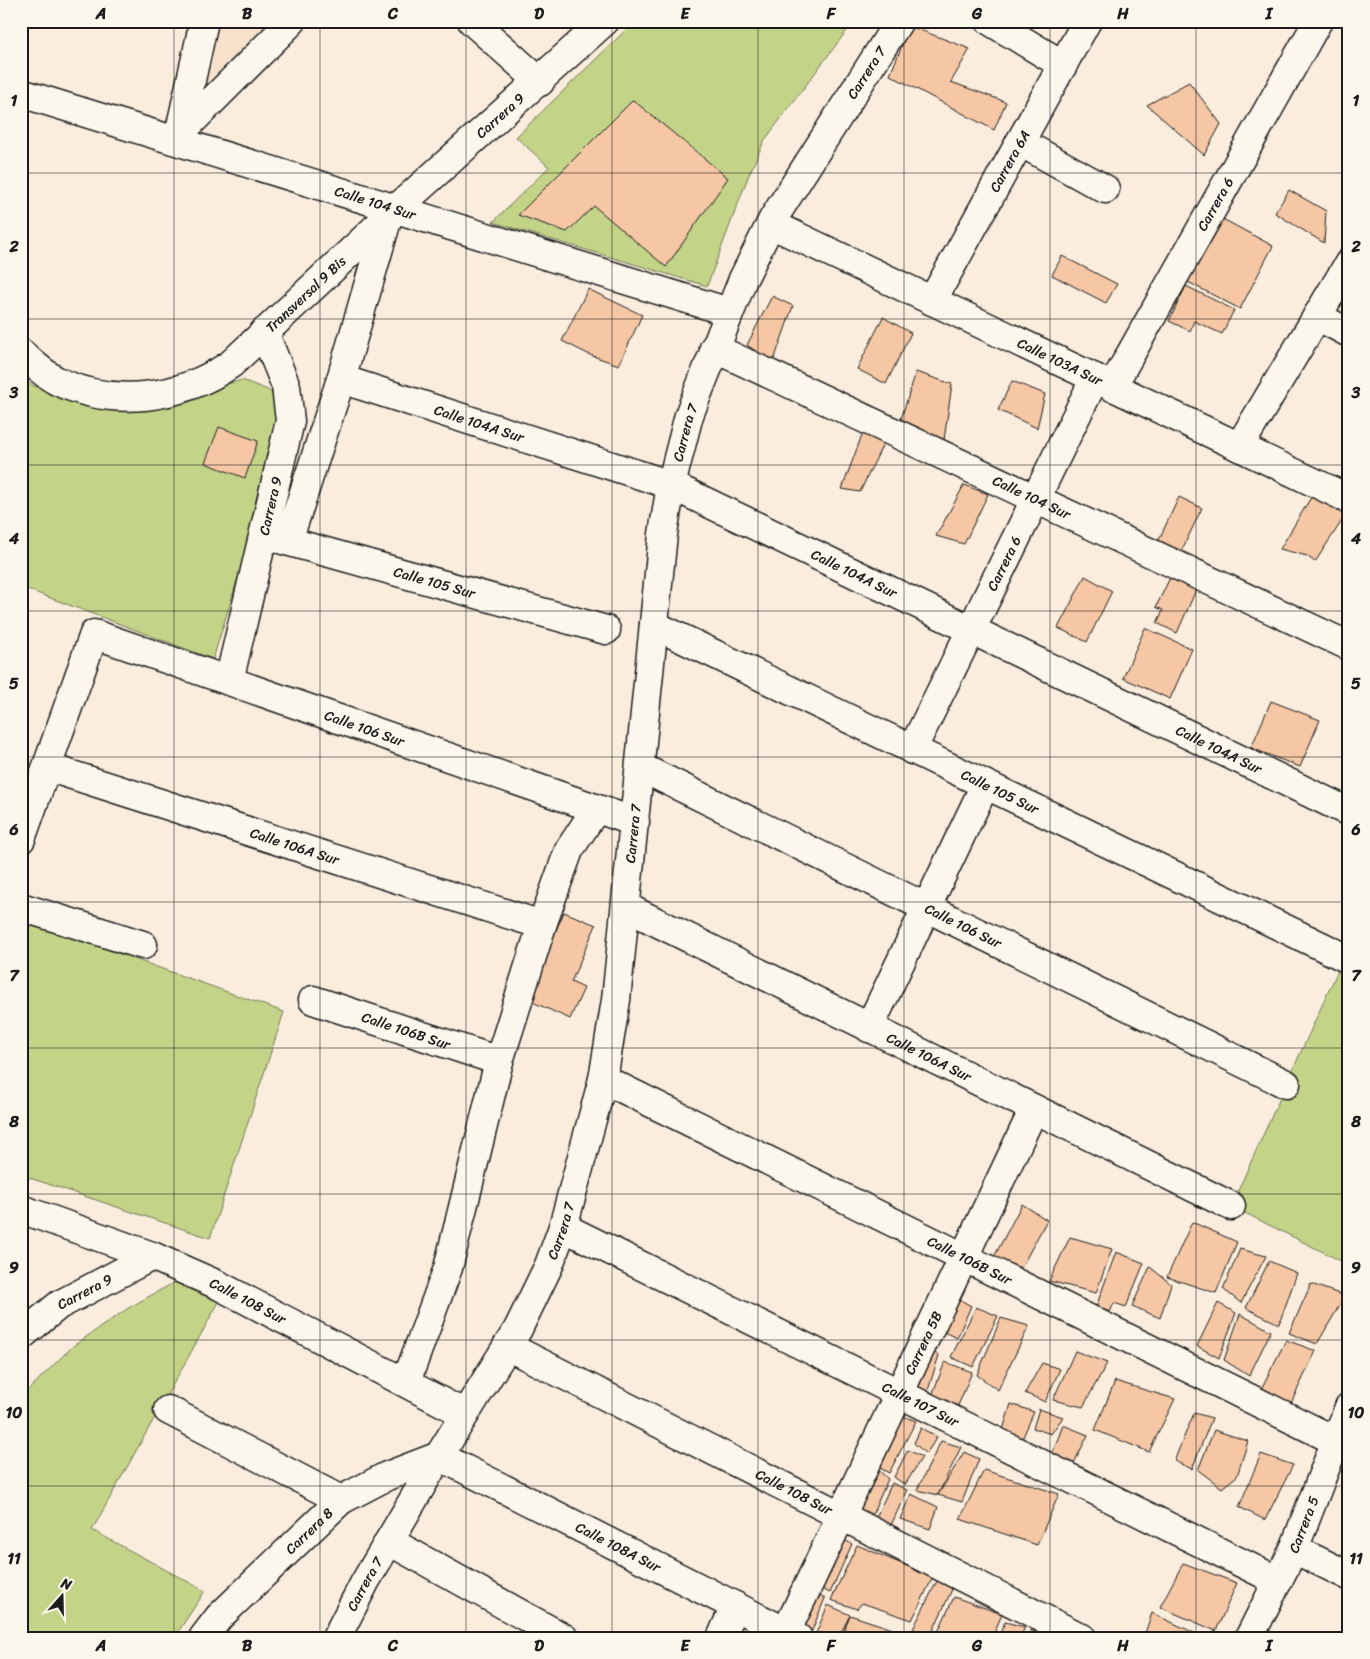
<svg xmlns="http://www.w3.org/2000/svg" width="1370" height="1659" font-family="Sriracha,sans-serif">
	<rect width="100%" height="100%" fill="#faedde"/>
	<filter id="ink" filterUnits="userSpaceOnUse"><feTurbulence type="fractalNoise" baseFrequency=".02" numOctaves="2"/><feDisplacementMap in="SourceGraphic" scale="10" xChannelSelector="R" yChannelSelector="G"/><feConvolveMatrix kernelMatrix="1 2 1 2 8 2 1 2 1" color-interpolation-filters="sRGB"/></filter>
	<g filter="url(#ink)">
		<polygon fill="#f8e2cd" points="215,21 273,21 198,100"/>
		<g fill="#c3d489" stroke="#707852">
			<polygon points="635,21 854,21 764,141 748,177 707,286 493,222 549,167 516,137"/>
			<polygon points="21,376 32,385 82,404 169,405 201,396 219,386 242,380 268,390 280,399 280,441 213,659 21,587"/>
			<polygon points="21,919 284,1012 210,1238 21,1175"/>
			<polygon points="1344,957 1349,960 1349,1265 1231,1206"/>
			<polygon points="175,1282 219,1302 92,1530 205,1591 174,1638 21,1638 21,1397 73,1346 130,1307"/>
		</g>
		<g fill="#f5c7a5" stroke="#1c1c1c">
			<polygon points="910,26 970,49 951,82 1006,102 994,130 890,75"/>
			<polygon points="1189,82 1221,124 1204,155 1147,105"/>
			<polygon points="633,100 728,178 666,267 594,206 567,232 518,215"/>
			<polygon points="1289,190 1326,211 1324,243 1275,213"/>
			<polygon points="1221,218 1273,246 1240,309 1188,282"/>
			<polygon points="1062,256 1117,284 1106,303 1052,275"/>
			<polygon points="1186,286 1234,310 1222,334 1194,321 1190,331 1169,321"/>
			<polygon points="588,289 642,315 619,365 590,355 562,341"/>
			<polygon points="772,296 793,306 773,363 747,345"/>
			<polygon points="883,317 911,333 886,384 857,369"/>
			<polygon points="916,372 952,384 943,447 900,422"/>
			<polygon points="1012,381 1045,394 1037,428 998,410"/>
			<polygon points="219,427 258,441 245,478 205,463"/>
			<polygon points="863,432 884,442 860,492 842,489"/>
			<polygon points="964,485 988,494 964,544 936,536"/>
			<polygon points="1313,494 1345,516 1315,562 1307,556 1280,549"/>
			<polygon points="1179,497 1202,508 1178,558 1155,548"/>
			<polygon points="1174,569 1200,581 1177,633 1157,623 1163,610 1156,607"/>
			<polygon points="1085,576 1112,591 1087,642 1058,628"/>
			<polygon points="1145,628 1192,649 1170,699 1123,678"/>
			<polygon points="1271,701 1320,720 1300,767 1251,748"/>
			<polygon points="564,912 596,925 571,982 584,988 570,1019 526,999"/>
			<polygon points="1022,1204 1047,1220 1021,1268 994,1257"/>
			<polygon points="1192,1222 1237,1242 1216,1293 1167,1277"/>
			<polygon points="1070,1237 1112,1249 1096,1293 1049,1281"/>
			<polygon points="1240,1249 1266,1256 1241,1303 1223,1289"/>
			<polygon points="1116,1252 1144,1263 1126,1307 1114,1303 1110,1312 1096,1307"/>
			<polygon points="1269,1261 1297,1273 1279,1324 1246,1308"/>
			<polygon points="1150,1267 1171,1284 1160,1318 1132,1306"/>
			<polygon points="1311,1284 1345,1296 1317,1344 1289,1333"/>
			<polygon points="952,1295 971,1306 957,1338 937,1329"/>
			<polygon points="1218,1303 1236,1313 1219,1358 1197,1346"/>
			<polygon points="976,1307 998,1316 973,1367 951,1357"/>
			<polygon points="1240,1314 1271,1331 1249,1376 1224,1360"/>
			<polygon points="1001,1318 1029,1326 998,1390 977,1375"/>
			<polygon points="1286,1340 1316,1351 1290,1405 1260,1391"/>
			<polygon points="926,1350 939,1355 925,1400 906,1390"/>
			<polygon points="1075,1351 1107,1363 1083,1407 1053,1400"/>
			<polygon points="945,1362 972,1372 957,1408 932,1395"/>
			<polygon points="1042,1363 1060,1369 1045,1402 1025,1393"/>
			<polygon points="1115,1381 1175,1399 1149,1452 1095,1430"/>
			<polygon points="1011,1404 1034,1412 1019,1446 1000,1439"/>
			<polygon points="1039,1409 1063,1417 1051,1434 1033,1428"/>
			<polygon points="1194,1413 1212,1418 1192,1469 1174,1461"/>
			<polygon points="897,1414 916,1421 889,1473 871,1463"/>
			<polygon points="1063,1425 1088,1435 1071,1469 1050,1460"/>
			<polygon points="921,1428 937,1437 926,1454 914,1443"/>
			<polygon points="1214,1430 1248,1441 1237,1476 1222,1488 1198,1470"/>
			<polygon points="941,1441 961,1447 938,1495 917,1490"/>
			<polygon points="908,1450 922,1457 905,1485 894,1477"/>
			<polygon points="964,1452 979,1459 962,1502 938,1495"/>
			<polygon points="1261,1454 1293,1465 1265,1520 1239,1507"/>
			<polygon points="871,1463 888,1479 869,1522 848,1514"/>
			<polygon points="984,1470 1059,1494 1037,1545 960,1519"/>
			<polygon points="892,1483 907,1490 888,1532 872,1526"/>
			<polygon points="911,1494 938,1507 930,1529 900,1519"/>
			<polygon points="838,1537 852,1544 830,1593 814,1585"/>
			<polygon points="857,1545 933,1577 912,1620 862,1603 857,1609 831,1600"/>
			<polygon points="1183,1563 1237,1583 1216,1631 1160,1607"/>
			<polygon points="938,1579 954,1585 930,1637 913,1629"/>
			<polygon points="812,1591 825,1598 809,1638 794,1629"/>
			<polygon points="954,1597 1002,1614 992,1638 935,1638"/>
			<polygon points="828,1605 850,1615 838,1638 814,1638"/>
			<polygon points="1152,1613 1205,1638 1154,1638 1145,1633"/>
			<polygon points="850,1615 902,1632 900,1638 841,1638"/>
			<polygon points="1005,1622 1025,1627 1020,1638 998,1638"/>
			<polygon points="1031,1630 1046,1638 1027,1638"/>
		</g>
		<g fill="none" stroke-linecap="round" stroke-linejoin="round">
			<g stroke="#1c1c1c" stroke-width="31">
				<g id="minor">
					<polyline points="472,21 540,82"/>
					<polyline points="990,21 1063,65"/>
					<path id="s1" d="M21 93 729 312"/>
					<polyline points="180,133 292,21"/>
					<polyline points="179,135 204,21"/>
					<polyline points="1020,142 1105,189"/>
					<path id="s2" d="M771 224 1349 499"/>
					<path id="s3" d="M932 301 1087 21"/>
					<polyline points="1317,316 1349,333"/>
					<path id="s4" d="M714 348 1349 646"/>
					<path id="s5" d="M341 379 671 485 1349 812"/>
					<path id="s6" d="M1112 387 1318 21"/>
					<polyline points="1239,447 1349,263"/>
					<path id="s7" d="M265 535 606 630"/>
					<polyline points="288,541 341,379 388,217"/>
					<path id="s8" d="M654 625 1344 957"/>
					<path id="s9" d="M229 681 290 421 286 386 264 332"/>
					<path id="s10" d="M912 750 1095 378"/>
					<path id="s11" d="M47 767 542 925"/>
					<path id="s12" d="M640 767 1286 1084"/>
					<path id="s13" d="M21 839 94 634 635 822"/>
					<polyline points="21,907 143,945"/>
					<path id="s14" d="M626 907 1231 1206"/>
					<path id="s15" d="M313 1000 499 1061"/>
					<polyline points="869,1028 985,785"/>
					<path id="s16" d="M21 1209 152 1256 218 1285 465 1414"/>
					<path id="s17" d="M563 1227 1278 1581"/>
					<path id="s18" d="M21 1336 59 1305 152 1256"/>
					<path id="s19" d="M507 1346 1082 1638"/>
					<polyline points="406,1382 448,1268 499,1061 542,925 569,850 596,809"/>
					<polyline points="168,1410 341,1500"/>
					<polyline points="389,1541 564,1638"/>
					<polyline points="1294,1549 1349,1576"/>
					<path id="s20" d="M786 1632 1034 1109"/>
					<path id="s21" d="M203 1638 219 1617 341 1500 387 1476 439 1456 798 1638"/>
					<polyline points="721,1638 735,1606"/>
				</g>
			</g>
			<g stroke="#1c1c1c" stroke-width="31">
				<g id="tertiary">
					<path id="s22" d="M21 353C32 363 44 374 57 381 115 408 180 399 231 364L396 209 605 21"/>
					<path id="s23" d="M603 1079 1336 1441"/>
					<path id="s24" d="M336 1638 365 1582 439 1456 518 1329 549 1265 563 1227 603 1079 616 1000 663 534 671 485 689 415 743 279 773 219 899 21"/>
					<path id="s25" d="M1249 1638 1294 1549 1349 1407"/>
				</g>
			</g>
			<use href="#minor" stroke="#fbf7ec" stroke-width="28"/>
			<use href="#tertiary" stroke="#fbf7ec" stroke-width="28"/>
		</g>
	</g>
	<path fill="none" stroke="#1c1c1c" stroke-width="1" stroke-opacity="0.55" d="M174 21V1638M320 21V1638M466 21V1638M612 21V1638M758 21V1638M904 21V1638M1050 21V1638M1196 21V1638M21 173H1349M21 319H1349M21 465H1349M21 611H1349M21 757H1349M21 902H1349M21 1048H1349M21 1194H1349M21 1340H1349M21 1486H1349"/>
	<g text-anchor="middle" stroke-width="5" stroke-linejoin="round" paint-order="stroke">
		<g font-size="14" fill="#1c1c1c" stroke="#fbf7ec">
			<text dy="5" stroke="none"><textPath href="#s24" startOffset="1681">Carrera 7</textPath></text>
			<text dy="5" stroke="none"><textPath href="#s22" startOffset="595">Carrera 9</textPath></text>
			<text dy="5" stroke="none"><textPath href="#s3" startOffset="160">Carrera 6A</textPath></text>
			<text dy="5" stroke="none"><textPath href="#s1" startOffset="371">Calle 104 Sur</textPath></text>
			<text dy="5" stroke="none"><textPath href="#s6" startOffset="210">Carrera 6</textPath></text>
			<text dy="5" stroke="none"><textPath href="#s22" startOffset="331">Transversal 9 Bis</textPath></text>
			<text dy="5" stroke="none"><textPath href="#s2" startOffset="320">Calle 103A Sur</textPath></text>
			<text dy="5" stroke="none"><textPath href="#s5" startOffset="145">Calle 104A Sur</textPath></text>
			<text dy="5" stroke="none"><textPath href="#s24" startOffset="1276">Carrera 7</textPath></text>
			<text dy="5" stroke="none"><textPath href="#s4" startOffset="351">Calle 104 Sur</textPath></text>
			<text dy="5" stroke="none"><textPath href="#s9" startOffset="180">Carrera 9</textPath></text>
			<text dy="5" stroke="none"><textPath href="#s10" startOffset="208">Carrera 6</textPath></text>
			<text dy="5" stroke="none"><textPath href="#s5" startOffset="550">Calle 104A Sur</textPath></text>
			<text dy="5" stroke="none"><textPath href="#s7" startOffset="176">Calle 105 Sur</textPath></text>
			<text dy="5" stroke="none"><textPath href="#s13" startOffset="504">Calle 106 Sur</textPath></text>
			<text dy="5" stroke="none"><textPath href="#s5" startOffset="955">Calle 104A Sur</textPath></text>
			<text dy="5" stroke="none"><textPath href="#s8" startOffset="384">Calle 105 Sur</textPath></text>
			<text dy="5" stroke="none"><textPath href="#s24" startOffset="871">Carrera 7</textPath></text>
			<text dy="5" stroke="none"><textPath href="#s11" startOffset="260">Calle 106A Sur</textPath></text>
			<text dy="5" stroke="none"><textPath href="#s12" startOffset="360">Calle 106 Sur</textPath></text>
			<text dy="5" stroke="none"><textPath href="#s15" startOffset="98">Calle 106B Sur</textPath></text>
			<text dy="5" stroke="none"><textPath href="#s14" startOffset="338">Calle 106A Sur</textPath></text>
			<text dy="5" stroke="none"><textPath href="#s24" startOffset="466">Carrera 7</textPath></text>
			<text dy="5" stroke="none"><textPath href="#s23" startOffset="409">Calle 106B Sur</textPath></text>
			<text dy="5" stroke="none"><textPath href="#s18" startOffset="78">Carrera 9</textPath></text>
			<text dy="5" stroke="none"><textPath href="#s16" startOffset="245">Calle 108 Sur</textPath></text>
			<text dy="5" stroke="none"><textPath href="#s20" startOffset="320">Carrera 5B</textPath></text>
			<text dy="5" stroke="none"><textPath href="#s17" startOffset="399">Calle 107 Sur</textPath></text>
			<text dy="5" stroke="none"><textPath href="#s19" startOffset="322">Calle 108 Sur</textPath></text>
			<text dy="5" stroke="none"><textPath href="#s25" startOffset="126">Carrera 5</textPath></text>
			<text dy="5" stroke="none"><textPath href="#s21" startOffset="151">Carrera 8</textPath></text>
			<text dy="5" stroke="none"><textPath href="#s21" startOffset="504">Calle 108A Sur</textPath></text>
			<text dy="5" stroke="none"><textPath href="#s24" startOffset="61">Carrera 7</textPath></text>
		</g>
	</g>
	<rect width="1370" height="1659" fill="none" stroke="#fbf7ec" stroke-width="55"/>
	<g transform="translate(62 1596) rotate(20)" stroke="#fbf7ec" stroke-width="4" paint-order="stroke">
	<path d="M0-4L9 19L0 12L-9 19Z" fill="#1c1c1c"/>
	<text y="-8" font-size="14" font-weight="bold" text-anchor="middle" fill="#1c1c1c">N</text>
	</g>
	<rect x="28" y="28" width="1314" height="1604" fill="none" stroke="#1c1c1c" stroke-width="2"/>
	<g font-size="16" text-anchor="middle" font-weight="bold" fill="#1c1c1c">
		<text x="101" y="19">A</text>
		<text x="247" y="19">B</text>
		<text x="393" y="19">C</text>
		<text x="539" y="19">D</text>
		<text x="685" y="19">E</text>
		<text x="831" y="19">F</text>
		<text x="977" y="19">G</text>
		<text x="1123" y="19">H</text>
		<text x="1269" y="19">I</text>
		<text x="14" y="106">1</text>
		<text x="1356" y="106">1</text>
		<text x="14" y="252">2</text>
		<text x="1356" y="252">2</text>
		<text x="14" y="398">3</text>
		<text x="1356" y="398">3</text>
		<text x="14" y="544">4</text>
		<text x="1356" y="544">4</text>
		<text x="14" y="689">5</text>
		<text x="1356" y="689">5</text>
		<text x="14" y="835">6</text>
		<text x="1356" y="835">6</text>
		<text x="14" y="981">7</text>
		<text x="1356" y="981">7</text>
		<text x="14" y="1127">8</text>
		<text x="1356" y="1127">8</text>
		<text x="14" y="1273">9</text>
		<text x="1356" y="1273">9</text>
		<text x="14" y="1418">10</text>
		<text x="1356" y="1418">10</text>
		<text x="14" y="1564">11</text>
		<text x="1356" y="1564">11</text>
		<text x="101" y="1651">A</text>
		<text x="247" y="1651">B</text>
		<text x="393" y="1651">C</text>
		<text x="539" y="1651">D</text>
		<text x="685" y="1651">E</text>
		<text x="831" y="1651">F</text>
		<text x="977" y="1651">G</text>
		<text x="1123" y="1651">H</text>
		<text x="1269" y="1651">I</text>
	</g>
</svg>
